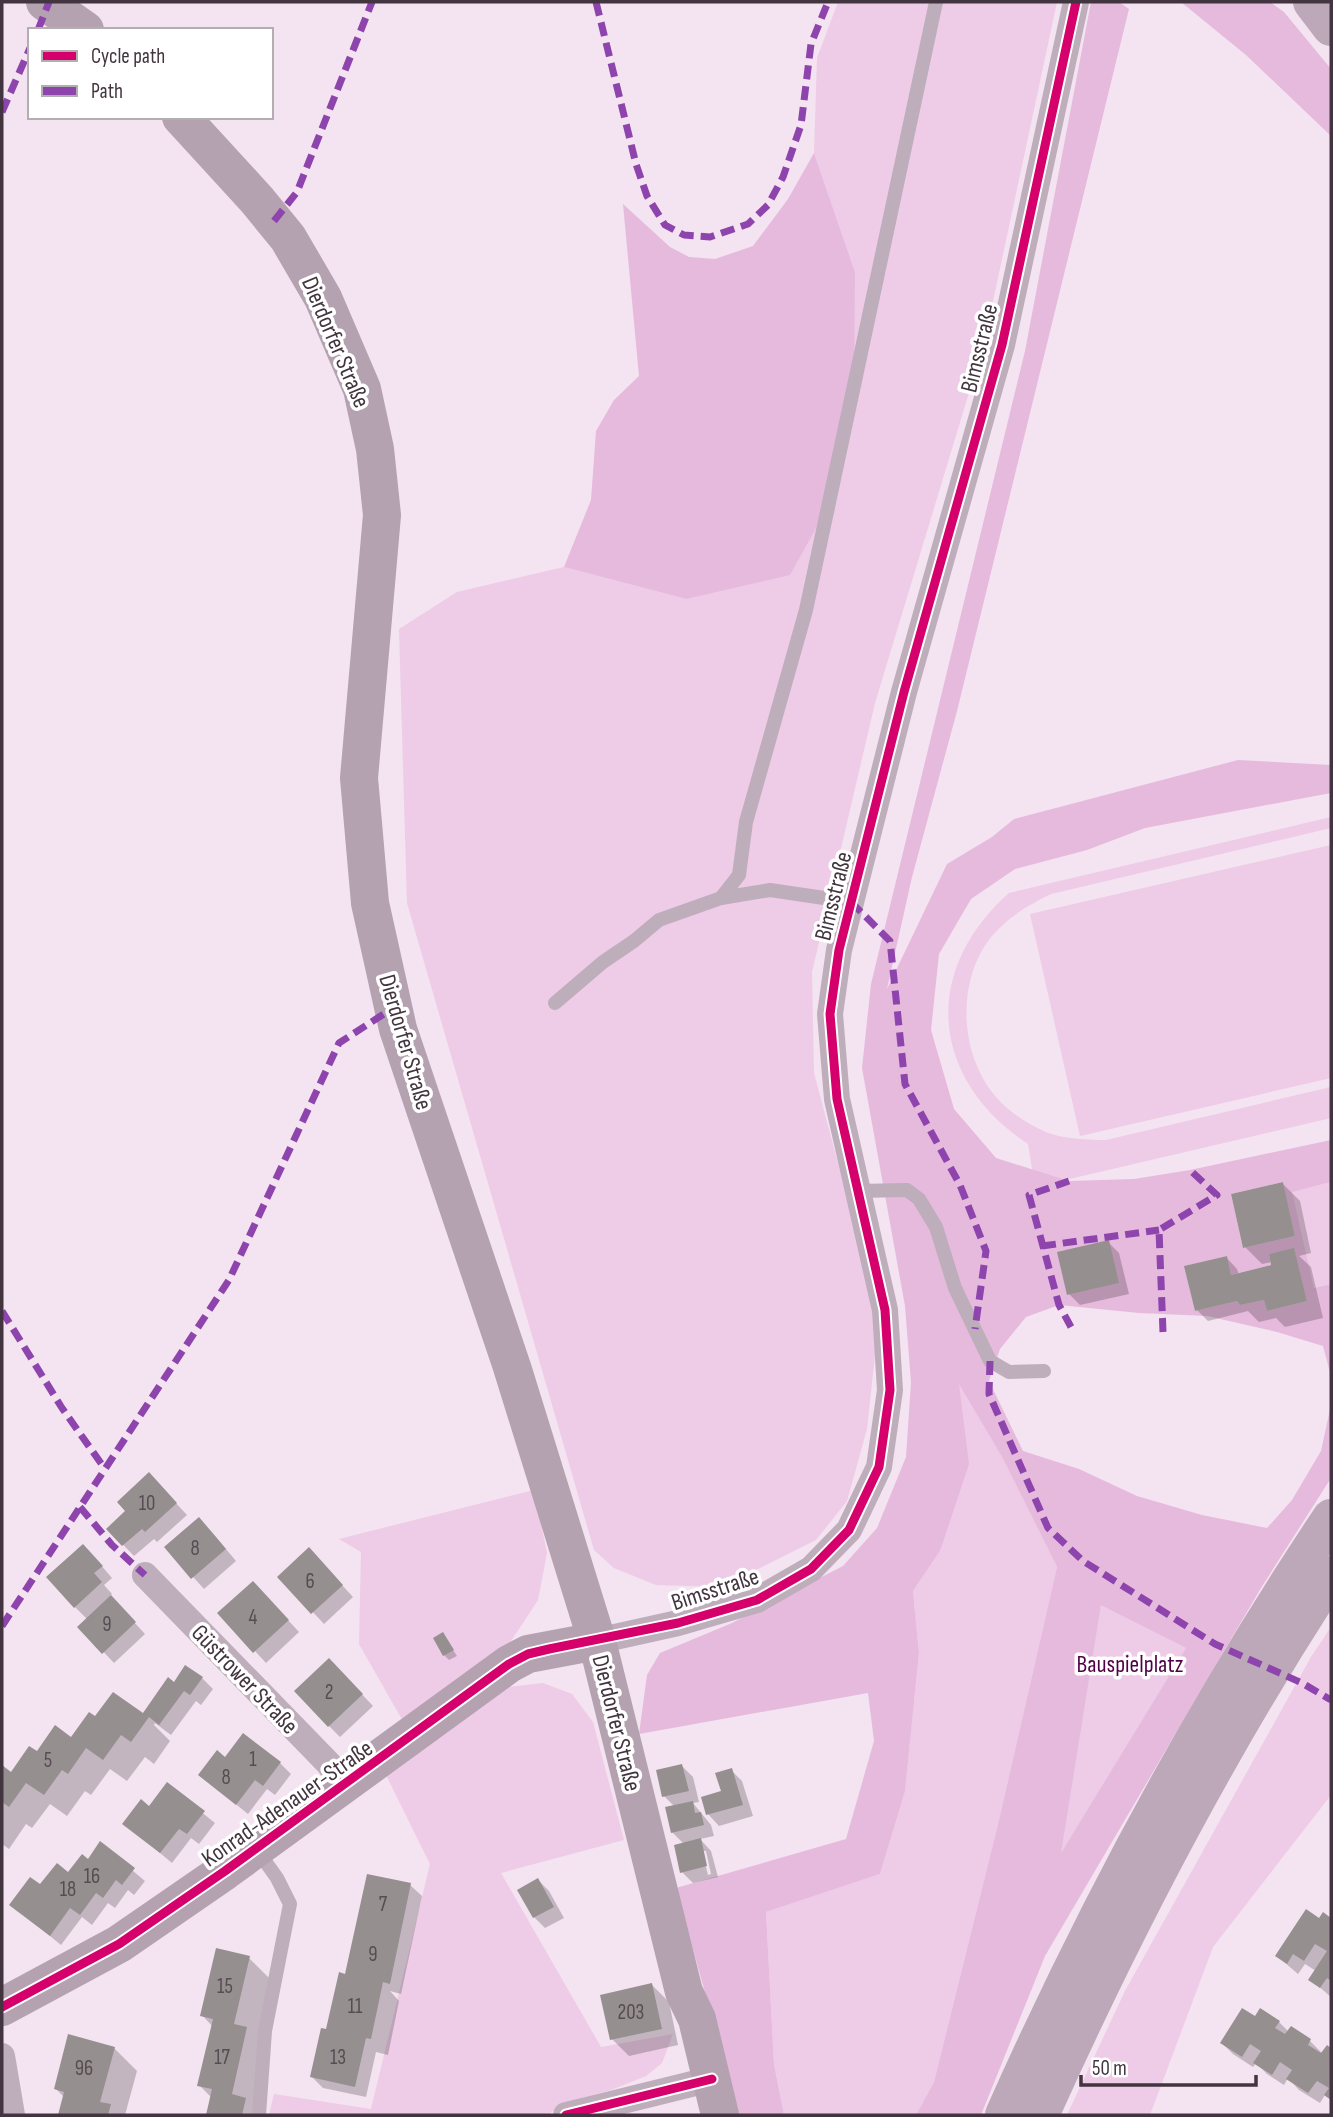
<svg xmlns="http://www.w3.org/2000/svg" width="1333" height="2117" font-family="'Sofia Sans Condensed',sans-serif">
	<rect width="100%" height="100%" fill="#f4e3f0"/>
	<g fill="#eecbe6">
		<polygon points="838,2 1057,2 984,343 875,703 812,972 814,1073 879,1318 867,1429 847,1501 816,1540 722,1587 656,1585 614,1568 594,1550 407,903 399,629 457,592 564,567 686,599 855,272 814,153 817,58"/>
		<path d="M1331 817V828L1051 894C1028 905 1008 917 991 937 956 981 959 1054 996 1097 1009 1112 1029 1125 1048 1133 1066 1139 1088 1140 1106 1140L1331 1087V1118L1035 1187 1028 1144C930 1079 921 971 1009 893Z"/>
		<polygon points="1331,845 1331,1078 1080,1136 1030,914"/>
		<polygon points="1331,1182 1331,1284 1314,1288 1291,1192"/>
		<polygon points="958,1381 1002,1457 1057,1567 999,1820 934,2082 916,2115 784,2115 774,2064 766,1912 880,1874 905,1790 919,1653 913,1591 940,1551"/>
		<polygon points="534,1490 547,1553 538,1600 511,1641 404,1723 359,1644 361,1552 339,1539"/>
		<polygon points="1101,1604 1186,1648 1060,1855"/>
		<polygon points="1331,1627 1331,1795 1213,1947 1150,2115 1067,2115 1125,1991 1311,1657"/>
		<polygon points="543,1683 572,1694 593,1722 624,1840 501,1873 601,2047 673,2034 662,2063 646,2076 611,2090 563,2103 548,2115 269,2115 274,2094 371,2109 430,1864 386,1775 508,1687"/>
	</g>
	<g fill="#e6badd" fill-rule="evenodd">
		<path d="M1091 2H1119L1129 9 957 711 912 877 887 989 947 864 992 837 1014 819 1238 760 1331 765V793L1145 828 1087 850 1015 869 971 899 939 954 931 1030 954 1109 996 1158 1069 1181 1134 1179 1190 1170 1331 1140V1182L1292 1192 1314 1288 1331 1284V1376L1323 1346 1277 1332 1207 1316 1139 1313 1059 1305 1026 1317 1000 1349 989 1381 1023 1451 1079 1469 1137 1496 1202 1515 1267 1528 1292 1500 1321 1451 1331 1405V1478L1261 1588 1045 1956 981 2115H916L934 2082 999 1820 1057 1567 1002 1457 959 1384 969 1464 940 1551 913 1591 919 1653 905 1791 880 1874 766 1912 774 2064 784 2115H735L724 2061 676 1888 846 1839 874 1741 868 1693 639 1734 647 1675 660 1653 732 1623 843 1566 877 1528 906 1457 911 1382 905 1306 862 1068 871 984 1025 351ZM1283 1182 1295 1236 1243 1248 1231 1194ZM1109 1241 1118 1283 1067 1295ZM1294 1249 1307 1301 1267 1311 1264 1300 1240 1305 1237 1301 1195 1311 1185 1266 1227 1256 1231 1275 1271 1265 1269 1254ZM1101 1605 1186 1648 1061 1853Z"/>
		<polygon points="1181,2 1270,2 1284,12 1331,69 1331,136 1246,55"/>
		<polygon points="814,153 855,272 854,381 831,501 790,575 686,599 564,567 591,500 596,431 614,400 639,376 623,204 670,247 689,257 715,259 753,246 788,199"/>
	</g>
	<g fill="#0003" fill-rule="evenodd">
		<polygon points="1283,1184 1300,1201 1311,1253 1299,1256 1311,1267 1323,1318 1285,1327 1276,1318 1259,1322 1248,1311 1208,1321 1197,1310 1226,1257 1237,1269 1239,1275 1274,1266 1272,1262 1262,1264 1245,1247"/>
		<polygon points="1108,1242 1119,1253 1129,1294 1080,1305 1069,1294"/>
		<polygon points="160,1486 187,1515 157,1542 154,1539 134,1556 108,1529"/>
		<polygon points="210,1530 236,1561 204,1589 166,1547"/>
		<polygon points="94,1557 112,1578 104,1585 112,1594 110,1596 145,1634 114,1663 80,1627 88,1620 75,1607"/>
		<polygon points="320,1561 353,1597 324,1624 280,1577"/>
		<polygon points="264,1594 299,1632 266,1663 220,1613"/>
		<polygon points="443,1635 457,1656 449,1660 444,1655"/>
		<polygon points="340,1671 373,1706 340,1737 329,1726"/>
		<polygon points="202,1678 213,1689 201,1705 196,1701 171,1735 155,1723 154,1725 170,1741 154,1764 145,1757 127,1781 110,1769 91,1795 85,1791 67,1816 50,1804 32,1828 26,1824 9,1849 2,1844 2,1767 12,1774 37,1754 71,1739 96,1719 143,1715 174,1684"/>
		<polygon points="225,1759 280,1763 291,1774 275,1795 267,1789 248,1814 200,1775"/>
		<path d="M682 1766 693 1777 699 1802 693 1803 711 1825 714 1836 700 1839 711 1851 718 1877 693 1883 682 1872 684 1844 672 1832 675 1807 664 1796ZM702 1851H706L711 1874 708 1875Z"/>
		<polygon points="731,1770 742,1781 753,1816 719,1826 708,1814 723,1792"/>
		<polygon points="168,1785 215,1823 199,1844 191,1838 172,1863 125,1824 150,1808"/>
		<polygon points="101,1844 145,1881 134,1895 128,1890 115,1908 108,1903 92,1925 82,1917 61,1945 12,1905 88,1861"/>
		<polygon points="538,1880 549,1891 564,1918 545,1928 534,1917"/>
		<polygon points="410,1885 422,1896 401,1994 390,1991 399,2001 388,2055 376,2052 366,2097 323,2088 312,2077 332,2032 351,1977"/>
		<polygon points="1324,1915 1331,1920 1331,1997 1310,1979 1316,1971 1305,1964 1298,1974 1277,1956 1320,1920"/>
		<polygon points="249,1958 272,1981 262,2115 208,2115 212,2098 199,2085 213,2027 202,2015"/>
		<polygon points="652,1985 669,2002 678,2045 629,2056 612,2039"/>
		<polygon points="1256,2018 1279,2022 1289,2032 1310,2041 1323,2054 1327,2048 1331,2050 1331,2100 1325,2095 1320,2103 1299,2090 1288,2078 1284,2085 1267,2074 1256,2063 1253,2067 1233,2054 1222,2043"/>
		<polygon points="114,2048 137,2071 125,2115 60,2115 65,2098 56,2089"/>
	</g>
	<g fill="#958f8f">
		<polygon points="1283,1182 1295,1236 1243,1248 1231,1194"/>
		<polygon points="1109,1240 1119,1283 1067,1295 1057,1252"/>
		<polygon points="1294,1248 1307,1301 1267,1311 1264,1300 1240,1305 1237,1301 1195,1311 1184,1266 1227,1256 1231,1275 1271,1265 1269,1254"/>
		<polygon points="149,1472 177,1503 145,1532 142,1529 122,1546 106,1529 125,1511 117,1502"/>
		<polygon points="199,1517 226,1549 191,1579 164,1547"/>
		<polygon points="83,1544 103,1566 94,1573 102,1582 74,1608 46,1577"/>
		<polygon points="309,1547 343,1585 311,1614 277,1577"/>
		<polygon points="253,1581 289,1620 253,1653 217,1613"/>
		<polygon points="111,1595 136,1622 102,1654 77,1627"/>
		<polygon points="443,1632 454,1650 443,1656 433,1638"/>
		<polygon points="329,1658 363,1694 328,1727 294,1691"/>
		<polygon points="185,1665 203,1677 190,1695 184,1691 159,1725 149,1717 131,1742 121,1735 103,1760 86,1748 68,1774 62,1770 44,1795 26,1783 9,1807 2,1802 2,1765 11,1772 29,1746 37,1751 55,1725 71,1737 89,1712 95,1716 113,1692 143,1713 168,1677 174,1682"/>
		<polygon points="243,1733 281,1762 263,1786 255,1780 236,1805 198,1775 217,1750 225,1757"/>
		<polygon points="682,1764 689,1791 662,1797 656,1770"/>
		<polygon points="732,1768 743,1805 706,1815 701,1797 721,1791 715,1773"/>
		<polygon points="167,1782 205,1811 187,1834 179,1829 160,1853 122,1824 141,1799 149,1806"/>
		<polygon points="693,1801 695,1813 701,1812 704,1825 671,1833 665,1807"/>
		<polygon points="701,1838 707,1866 680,1873 674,1845"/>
		<polygon points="100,1841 135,1868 122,1885 116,1880 103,1898 96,1893 80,1915 70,1908 50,1936 9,1905 30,1877 40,1884 57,1863 68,1872 82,1854 88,1859"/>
		<polygon points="367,1874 411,1883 390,1984 383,1982 371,2039 366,2038 355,2087 310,2077 321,2028 326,2029 339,1972 345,1974"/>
		<polygon points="538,1878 554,1907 533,1918 517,1890"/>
		<polygon points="1306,1909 1319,1918 1323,1912 1331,1918 1331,1981 1327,1978 1320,1988 1308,1980 1327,1951 1315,1944 1304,1961 1293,1954 1287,1964 1275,1956"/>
		<polygon points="216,1948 250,1956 234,2024 247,2027 232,2094 246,2098 242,2115 206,2115 212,2089 197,2086 213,2019 200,2016"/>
		<polygon points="652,1983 662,2029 610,2040 600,1995"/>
		<polygon points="1242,2008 1255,2016 1260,2008 1280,2021 1275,2028 1285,2034 1291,2026 1311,2039 1308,2045 1321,2053 1327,2045 1331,2048 1331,2100 1324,2095 1329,2088 1317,2081 1308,2093 1286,2079 1292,2070 1280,2062 1272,2075 1253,2063 1261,2051 1250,2044 1242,2057 1220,2043"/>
		<polygon points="68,2034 115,2047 100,2102 111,2104 108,2115 58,2115 64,2092 54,2089"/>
	</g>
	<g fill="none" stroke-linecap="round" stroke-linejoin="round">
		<g stroke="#beadba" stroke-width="14">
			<polyline points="721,898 739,875 746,822 806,610 936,2"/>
			<polyline points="555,1003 603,962 634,941 659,920 721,898 770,890 851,902"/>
			<polyline points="858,1191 907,1190 919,1199 936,1227 955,1288 990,1361 1009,1372 1044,1371"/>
			<polyline points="257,1850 277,1878 290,1904 265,2031 259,2115"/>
		</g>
		<g stroke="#beadba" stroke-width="26">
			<polyline points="145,1575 329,1764 343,1785"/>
			<polyline points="597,1641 678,1623 757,1600 811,1569 849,1530 879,1467 890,1390 885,1310 837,1099 830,1014 839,950 904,692 1002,345 1076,2"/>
			<polyline points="2,2056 12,2115"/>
			<polyline points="566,2115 712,2079"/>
		</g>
		<g stroke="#b4a2b1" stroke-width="38">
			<polyline points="45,2 85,30"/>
			<polyline points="181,117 257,200 288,238 323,298 362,389 375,449 382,515 359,778 370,903 398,1029 512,1367 597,1641 684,1992 697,2019 720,2115"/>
			<polyline points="2,2007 119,1944 225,1871 509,1664 528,1654 597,1641"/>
		</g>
		<g stroke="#bda8b9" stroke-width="38">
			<polyline points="1312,2 1331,27"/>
			<path d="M1004 2115C1096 1908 1205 1707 1331 1518"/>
			<path d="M1040 2115C1124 1928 1219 1746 1331 1575"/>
		</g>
		<g stroke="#8e44ad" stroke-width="7" stroke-dasharray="14 7" stroke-linecap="butt">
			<polyline points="596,2 636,164 647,196 665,225 684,235 710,237 748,224 768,205 783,177 801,125 811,44 828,2"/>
			<polyline points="38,30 49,2"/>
			<polyline points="2,112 30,48"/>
			<polyline points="274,221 297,192 372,2"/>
			<polyline points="851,902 890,941 905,1084 960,1185 986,1251 975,1329"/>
			<polyline points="1069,1181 1029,1195 1059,1305 1071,1327"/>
			<polyline points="1042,1246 1159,1230"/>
			<polyline points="2,1311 62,1408 105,1469"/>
			<polyline points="1163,1332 1159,1230 1217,1195 1190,1170"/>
			<polyline points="990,1361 989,1394 1048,1528 1083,1561 1215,1644 1302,1683 1331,1700"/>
			<polyline points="80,1507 112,1545 145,1575"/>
			<polyline points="2,1626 229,1280 339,1043 393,1008"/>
		</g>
		<g stroke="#fff" stroke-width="13">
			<g id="cycleway">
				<polyline points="2,2007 119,1944 225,1871 509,1664 528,1654 549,1649 678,1623 757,1600 811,1569 849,1530 879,1467 890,1390 885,1310 837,1099 830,1014 839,950 904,692 1002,345 1076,2"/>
				<polyline points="566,2115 712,2079"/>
			</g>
		</g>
		<use href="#cycleway" stroke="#d6006c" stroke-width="9"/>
	</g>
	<g text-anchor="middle" stroke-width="7" stroke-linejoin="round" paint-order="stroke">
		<g font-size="21" fill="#574c53">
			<text x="147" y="1510">10</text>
			<text x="195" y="1555">8</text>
			<text x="310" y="1588">6</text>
			<text x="253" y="1624">4</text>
			<text x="107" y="1631">9</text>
			<text x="329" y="1699">2</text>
			<text x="253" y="1766">1</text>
			<text x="48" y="1767">5</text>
			<text x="226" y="1784">8</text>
			<text x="92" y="1883">16</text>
			<text x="68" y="1896">18</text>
			<text x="383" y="1911">7</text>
			<text x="373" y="1961">9</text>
			<text x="225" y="1993">15</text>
			<text x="355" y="2013">11</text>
			<text x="631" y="2019">203</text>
			<text x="222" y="2064">17</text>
			<text x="338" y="2064">13</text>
			<text x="84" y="2075">96</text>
		</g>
		<g font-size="24" fill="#42353f" stroke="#fff">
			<text transform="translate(336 342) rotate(67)" y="8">Dierdorfer Straße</text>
			<text transform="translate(979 348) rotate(-76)" y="8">Bimsstraße</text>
			<text transform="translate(833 896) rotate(-76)" y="8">Bimsstraße</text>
			<text transform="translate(406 1042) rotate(74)" y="8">Dierdorfer Straße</text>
			<text transform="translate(715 1589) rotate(-18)" y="8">Bimsstraße</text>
			<text transform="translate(245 1679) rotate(46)" y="8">Güstrower Straße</text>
			<text transform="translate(617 1723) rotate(76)" y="8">Dierdorfer Straße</text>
			<text transform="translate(287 1803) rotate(-35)" y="8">Konrad-Adenauer-Straße</text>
		</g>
		<g font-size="24" fill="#4f0046" stroke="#fff">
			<text x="1130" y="1672">Bauspielplatz</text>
		</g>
	</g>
	<rect width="1333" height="2117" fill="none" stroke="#42353f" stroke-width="7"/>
	<rect x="28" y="28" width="245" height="91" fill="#ffffff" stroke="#b3aeb2" stroke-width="2"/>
	<rect x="42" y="51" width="35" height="10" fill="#d6006c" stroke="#b3aeb2" stroke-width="2"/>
	<text x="91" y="63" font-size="21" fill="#42353f">Cycle path</text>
	<rect x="42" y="86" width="35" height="10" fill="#8e44ad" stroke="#b3aeb2" stroke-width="2"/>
	<text x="91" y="98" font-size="21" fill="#42353f">Path</text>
	<path d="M1081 2075v10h175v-10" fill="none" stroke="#42353f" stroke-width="3.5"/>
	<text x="1092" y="2075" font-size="21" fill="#42353f" stroke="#ffffff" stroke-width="5" paint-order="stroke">50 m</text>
</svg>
